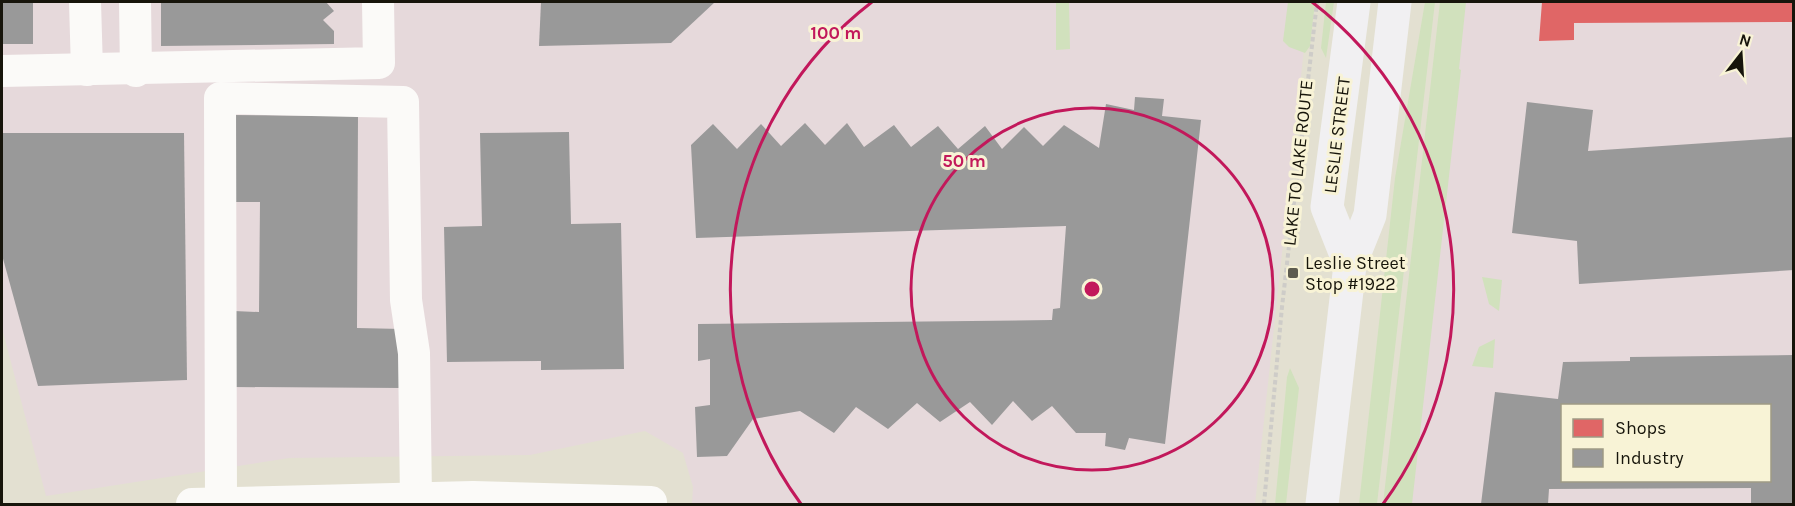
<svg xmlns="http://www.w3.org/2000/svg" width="1795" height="506" font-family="Karla,sans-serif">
	<rect width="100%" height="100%" fill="#e3e0d1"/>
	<g fill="#e6d9db" fill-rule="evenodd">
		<polygon points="2,2 1309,2 1255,504 692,504 693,487 683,453 645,431 530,455 289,458 46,496 2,328"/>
		<path d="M1458 2H1793V504H1401ZM1562 406H1770V480H1562Z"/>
	</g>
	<g fill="#d1e1bd">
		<polygon points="1056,2 1069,2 1070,49 1056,50"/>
		<polygon points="1288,2 1315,2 1310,46 1305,53 1289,47 1283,41"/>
		<polygon points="1326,2 1334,2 1326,58 1321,48"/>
		<polygon points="1425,2 1435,2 1377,504 1359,504 1395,178"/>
		<polygon points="1440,2 1466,2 1459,69 1461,70 1412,504 1383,504"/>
		<polygon points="1482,277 1502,280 1499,311 1489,304"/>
		<polygon points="1495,339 1493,368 1472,366 1479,347"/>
		<polygon points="1290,368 1299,388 1286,504 1275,504 1287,377"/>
	</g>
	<polygon fill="#e06666" points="1542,2 1794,2 1794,22 1574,23 1574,40 1539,41"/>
	<g fill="#999" fill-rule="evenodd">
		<rect x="2" y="2" width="31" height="42"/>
		<polygon points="161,2 326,2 334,11 323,20 334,31 334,44 161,46"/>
		<polygon points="541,2 715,2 671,43 539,46"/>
		<polygon points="1135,97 1164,99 1162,116 1201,120 1165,444 1129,438 1125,450 1105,446 1106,433 1076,433 1052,406 1032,421 1013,401 992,425 970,402 940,422 917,403 888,429 856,407 834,433 800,411 753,419 727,456 697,457 695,407 710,405 710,359 698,361 698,324 1052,320 1053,309 1060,308 1066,226 696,238 691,145 713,124 737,149 761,124 781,146 805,123 825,145 847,123 864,147 894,125 911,147 938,126 958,149 985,126 1002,149 1024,127 1043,146 1064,125 1099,148 1106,104 1134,110"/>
		<polygon points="1527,102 1593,110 1588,151 1794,137 1794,270 1579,284 1577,241 1512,233"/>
		<polygon points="233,115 358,116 357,328 402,329 402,388 234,387 234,311 259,312 260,202 233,202"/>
		<polygon points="569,132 571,224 621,223 624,369 541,370 541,361 447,362 444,227 482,226 480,133"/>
		<polygon points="2,133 184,133 187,380 38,386 2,255"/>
		<path d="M1794 355V504H1751V488L1549 489 1548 504H1481L1495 392 1558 399 1563 362 1630 361V357ZM1562 406H1770V480H1562Z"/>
	</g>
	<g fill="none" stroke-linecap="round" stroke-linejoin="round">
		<polyline stroke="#ceccc8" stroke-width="4" stroke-dasharray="4.5 3" stroke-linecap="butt" points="1264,504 1282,307 1317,2"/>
		<g stroke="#fbfaf8" stroke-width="32">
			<polyline points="85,2 87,70"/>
			<polyline points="135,2 136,71"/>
			<polyline points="2,71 379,63 378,2"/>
			<polyline points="221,502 220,98 403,102 406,300 414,353 416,499"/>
			<polyline points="192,504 473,497 651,502"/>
		</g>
		<g stroke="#f1f0f2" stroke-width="33">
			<polyline points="1350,265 1327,207 1354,2"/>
			<polyline points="1322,504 1350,265 1370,215 1395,2"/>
		</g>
	</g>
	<g fill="none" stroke="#c2185b" stroke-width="3">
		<circle cx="1092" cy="289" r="181"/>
		<path d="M801 504A362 362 0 0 1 872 2M1312 2A362 362 0 0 1 1383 504"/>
	</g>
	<rect fill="#5e5c50" stroke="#f8f3d6" stroke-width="2" x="1287" y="267" width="12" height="12" rx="3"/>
	<g text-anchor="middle" stroke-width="6" stroke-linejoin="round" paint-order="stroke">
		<g font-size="18" fill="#17150b" stroke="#f8f3d6">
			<text transform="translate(1337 135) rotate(-83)" y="6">LESLIE STREET</text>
			<text transform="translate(1298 163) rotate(-84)" y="6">LAKE TO LAKE ROUTE</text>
		</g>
		<g font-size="18" fill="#17150b" stroke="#f8f3d6" text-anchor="start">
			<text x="1305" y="269">Leslie Street<tspan x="1305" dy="21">Stop #1922</tspan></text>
		</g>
	</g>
	<circle cx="1092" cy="289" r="9" fill="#c2185b" stroke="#f8f3d6" stroke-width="3"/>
	<g font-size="18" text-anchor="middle" font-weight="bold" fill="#c2185b" stroke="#f8f3d6" stroke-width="6" stroke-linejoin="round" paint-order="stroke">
		<text x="836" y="39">100 m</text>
		<text x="964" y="167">50 m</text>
	</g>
	<rect width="1795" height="506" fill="none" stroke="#17150b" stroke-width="6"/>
	<rect x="1561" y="404" width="210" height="78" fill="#f8f3d6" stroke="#9e9a85" stroke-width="1.5"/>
	<rect x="1573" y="419" width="30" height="18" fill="#e06666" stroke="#9e9a85" stroke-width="1.5"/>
	<text x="1615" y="434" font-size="18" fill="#17150b">Shops</text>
	<rect x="1573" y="449" width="30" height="18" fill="#999999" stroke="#9e9a85" stroke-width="1.5"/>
	<text x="1615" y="464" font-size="18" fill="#17150b">Industry</text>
	<g transform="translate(1741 54) rotate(17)" stroke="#f8f3d6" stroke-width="4.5" paint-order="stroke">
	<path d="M0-4.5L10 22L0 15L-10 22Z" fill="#17150b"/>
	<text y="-9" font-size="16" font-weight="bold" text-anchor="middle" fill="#17150b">N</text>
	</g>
</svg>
